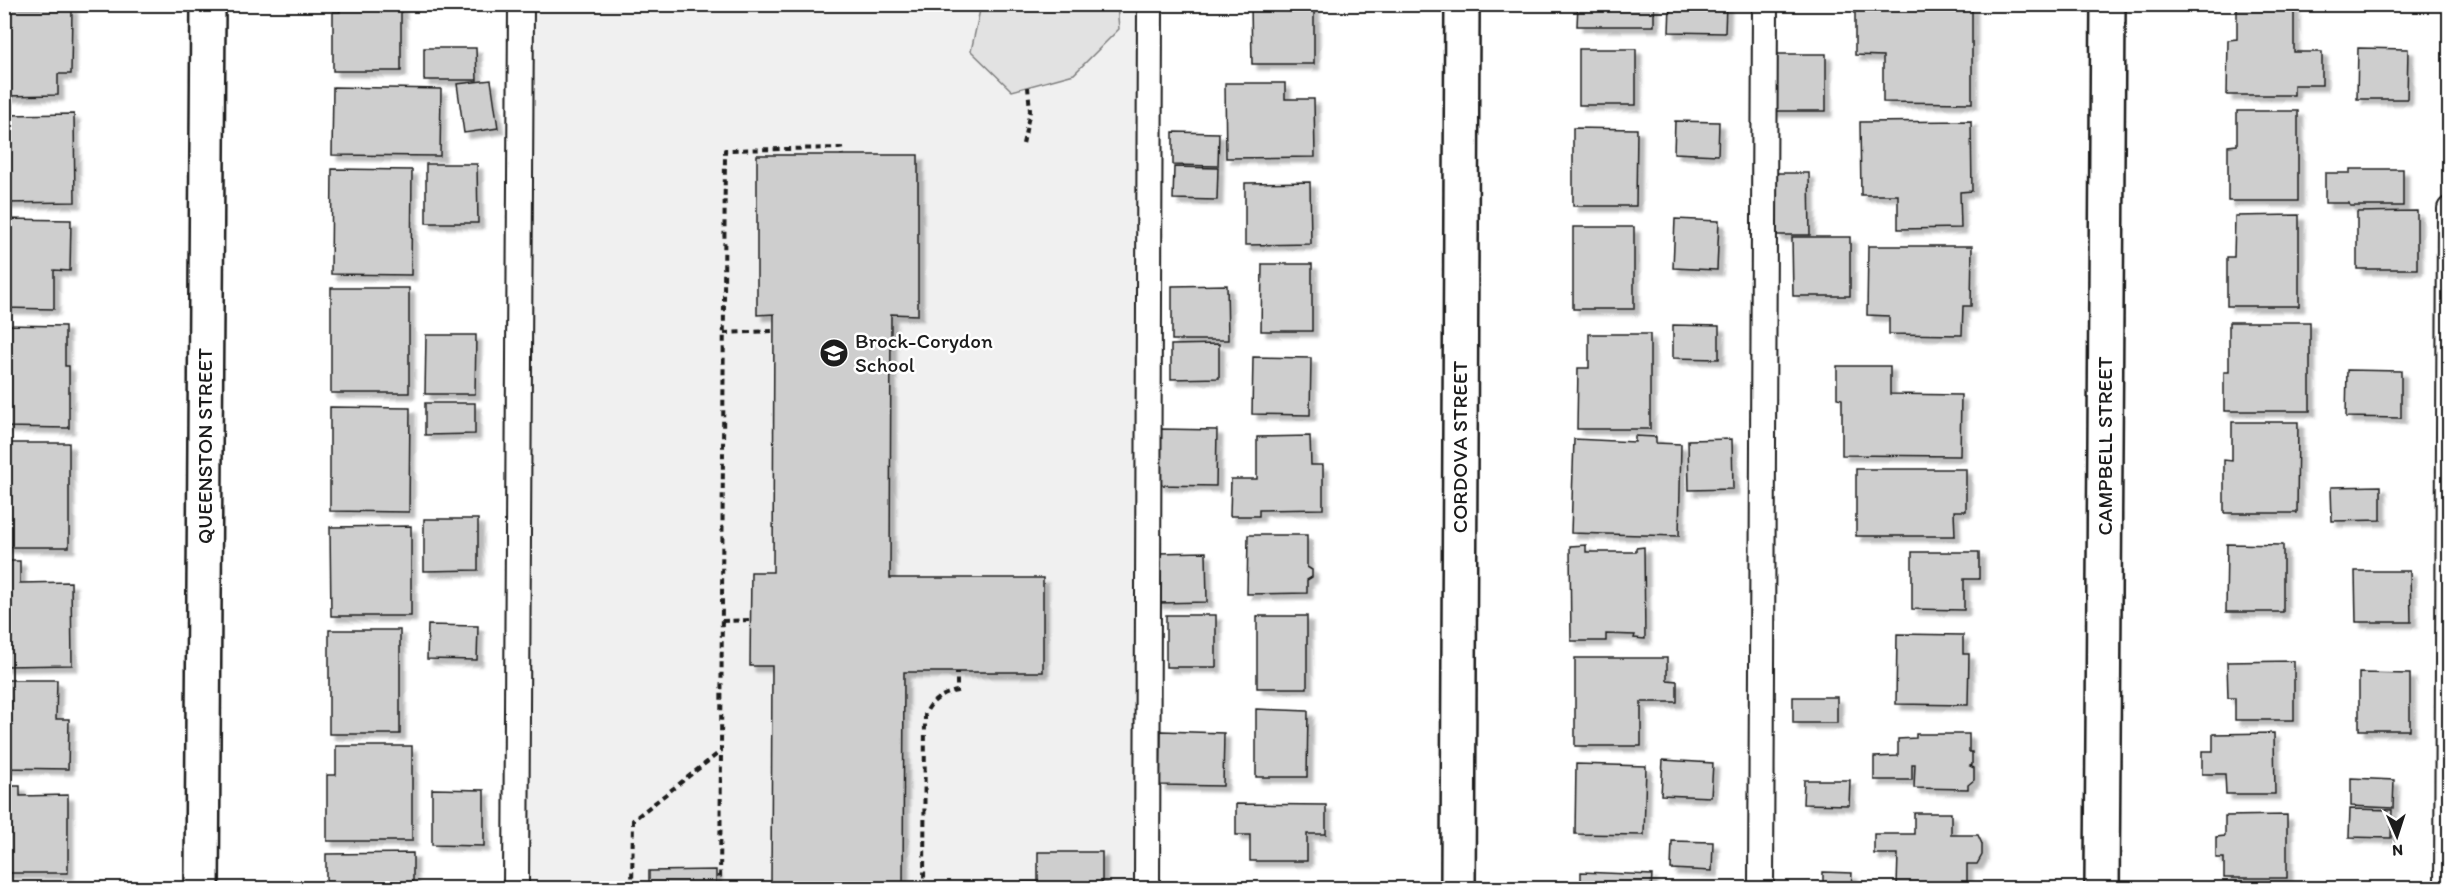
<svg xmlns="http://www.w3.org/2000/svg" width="2454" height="893" font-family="Itim,sans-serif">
	<defs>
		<filter id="shadow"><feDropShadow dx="5.5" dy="5.5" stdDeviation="1.5" flood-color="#0004"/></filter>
	</defs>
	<rect width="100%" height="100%" fill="#fff"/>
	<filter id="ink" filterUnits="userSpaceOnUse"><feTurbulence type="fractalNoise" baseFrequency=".0167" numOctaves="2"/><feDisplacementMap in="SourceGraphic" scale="12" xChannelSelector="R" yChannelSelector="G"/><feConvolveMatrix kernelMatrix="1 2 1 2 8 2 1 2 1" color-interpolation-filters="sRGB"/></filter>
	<g filter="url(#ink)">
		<polygon fill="#f0f0f0" points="521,5 1150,5 1147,888 516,888"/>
		<polygon fill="#e2e2e2" stroke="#7f7f7f" stroke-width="1.5" points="985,5 1117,5 1119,29 1074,74 1012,91 971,51 980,10"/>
		<g fill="#cecece" stroke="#1c1c1c" stroke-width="1.5" filter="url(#shadow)">
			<polygon points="340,4 401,4 401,71 333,71 333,12 340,12"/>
			<polygon points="1251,4 1314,4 1314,64 1252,64"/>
			<polygon points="1578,4 1654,4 1654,26 1577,26"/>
			<polygon points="1670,4 1726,4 1725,33 1669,32"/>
			<polygon points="1855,6 1972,7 1972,103 1883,102 1883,56 1855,55"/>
			<polygon points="2237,7 2294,7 2294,52 2322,52 2322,85 2294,85 2294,95 2227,95 2228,40 2237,39"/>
			<polygon points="4,8 72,8 71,74 58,74 58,95 4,96"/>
			<polygon points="424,48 476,48 477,80 424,80"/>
			<polygon points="2358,48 2408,49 2407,99 2357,99"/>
			<rect x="1579" y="49" width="57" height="56"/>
			<rect x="1772" y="54" width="54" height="57"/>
			<polygon points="491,80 498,128 464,133 457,84"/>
			<polygon points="1225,83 1285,83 1285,99 1314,99 1315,157 1226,158"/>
			<polygon points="333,87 441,89 440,156 332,155"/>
			<polygon points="2237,111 2298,111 2298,201 2228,201 2228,146 2237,145"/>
			<polygon points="74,114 75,202 4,203 4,115"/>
			<polygon points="1675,121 1719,122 1718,155 1674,153"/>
			<polygon points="1971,121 1972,191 1960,192 1961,228 1898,229 1898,195 1861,195 1860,122"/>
			<polygon points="1573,128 1637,129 1636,206 1573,206"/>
			<polygon points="1173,132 1219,133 1218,166 1173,165"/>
			<polygon points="757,155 918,155 918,315 891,314 890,578 1043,578 1043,672 904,672 903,888 771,888 772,666 750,666 751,572 773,572 774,314 757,315"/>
			<polygon points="426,164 477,164 478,223 426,223"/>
			<polygon points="1174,167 1218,168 1217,200 1173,199"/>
			<polygon points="332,169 412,170 411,275 331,274"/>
			<polygon points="2350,169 2403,169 2403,206 2350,206 2349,203 2325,203 2325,173 2350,173"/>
			<polygon points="1775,173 1809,173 1810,235 1776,235"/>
			<polygon points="1310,182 1311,244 1245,245 1245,183"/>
			<polygon points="2417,211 2417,269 2357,269 2357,212"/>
			<polygon points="2299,215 2299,306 2227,306 2227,257 2234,257 2235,216"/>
			<polygon points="4,219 71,220 70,271 54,270 54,309 4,308"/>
			<polygon points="1675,219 1719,221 1717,270 1673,268"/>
			<rect x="1573" y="227" width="61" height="82"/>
			<polygon points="1792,237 1850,237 1850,296 1793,296"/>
			<polygon points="1868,246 1972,246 1971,306 1963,306 1962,335 1889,334 1889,316 1867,315"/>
			<polygon points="1262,264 1312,264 1312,331 1261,331"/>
			<polygon points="1227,285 1228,340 1172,340 1172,286"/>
			<rect x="331" y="288" width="78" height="105"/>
			<polygon points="2229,322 2310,322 2310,411 2224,411 2224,372 2229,372"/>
			<polygon points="4,325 65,326 65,366 69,366 69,428 4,427"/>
			<polygon points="1673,325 1719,326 1719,359 1673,358"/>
			<polygon points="1589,334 1650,334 1650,429 1577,429 1578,368 1589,368"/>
			<polygon points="426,335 476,335 475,394 425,394"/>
			<polygon points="1219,344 1219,378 1171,379 1171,345"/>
			<polygon points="1253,357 1311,358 1310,415 1252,414"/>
			<polygon points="1837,366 1890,366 1890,394 1961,395 1960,456 1842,455 1842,399 1837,398"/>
			<polygon points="2347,370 2401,371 2401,418 2346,417"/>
			<polygon points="425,403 475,403 475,434 425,435"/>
			<polygon points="330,407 410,408 409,512 330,511"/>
			<polygon points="2232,422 2298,422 2297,513 2224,513 2224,460 2232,461"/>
			<polygon points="1160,429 1217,430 1216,486 1159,485"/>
			<polygon points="1310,436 1311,465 1323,465 1323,509 1259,510 1259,516 1230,516 1231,479 1257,479 1257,437"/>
			<polygon points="1635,436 1656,437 1656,443 1681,444 1679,536 1571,533 1574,439 1635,442"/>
			<polygon points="1732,439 1733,489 1689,490 1688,440"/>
			<rect x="4" y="443" width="65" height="104"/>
			<polygon points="1856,469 1966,469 1966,511 1954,511 1955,536 1856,536"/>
			<polygon points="2381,486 2381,520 2332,521 2331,487"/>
			<polygon points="424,519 478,519 478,570 424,571"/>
			<polygon points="411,526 411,616 331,616 330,527"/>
			<polygon points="1248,535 1307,535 1307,567 1312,570 1312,577 1307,580 1307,593 1247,594"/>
			<polygon points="2227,544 2283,545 2283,612 2226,612"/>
			<polygon points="1586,545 1586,552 1636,552 1636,548 1644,547 1645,639 1634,638 1635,635 1606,634 1606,641 1571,641 1570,546"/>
			<polygon points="1206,552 1207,602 1157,603 1156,553"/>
			<polygon points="1912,552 1979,552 1979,579 1964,579 1964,610 1912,609"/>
			<polygon points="4,561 20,561 20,583 71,582 72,665 4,666"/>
			<polygon points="2355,571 2410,571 2411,622 2356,622"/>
			<rect x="1166" y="615" width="50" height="52"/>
			<rect x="1257" y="616" width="50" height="72"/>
			<polygon points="428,625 478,626 477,660 427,659"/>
			<rect x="329" y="630" width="71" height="104"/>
			<polygon points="1897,634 1963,635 1963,654 1969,654 1968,705 1896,704"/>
			<polygon points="1575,658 1667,658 1667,680 1677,681 1677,702 1641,702 1641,746 1575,746"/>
			<polygon points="2294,661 2294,720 2235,720 2235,698 2228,698 2227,662"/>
			<polygon points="2359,673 2410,674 2410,730 2359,730"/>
			<polygon points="4,680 57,680 56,719 69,719 68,769 4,768"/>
			<rect x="1793" y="697" width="44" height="26"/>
			<polygon points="1256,709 1308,711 1307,777 1256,777"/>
			<polygon points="1161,731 1224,733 1223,786 1160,785"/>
			<polygon points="2274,733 2275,794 2226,794 2225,774 2202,774 2202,751 2213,751 2213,734"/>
			<polygon points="1916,734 1969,734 1969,752 1972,752 1972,765 1970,766 1974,768 1974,780 1968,785 1968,789 1914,788 1915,764 1912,764 1912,780 1874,780 1874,757 1898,756 1898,739 1916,738"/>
			<polygon points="336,746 412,746 412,841 327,841 327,775 336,775"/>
			<polygon points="1663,760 1713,763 1711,797 1661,795"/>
			<polygon points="1576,764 1646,766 1644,835 1575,834"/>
			<polygon points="2351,778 2394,780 2393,808 2351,806"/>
			<polygon points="1804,780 1850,780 1849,805 1803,804"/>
			<polygon points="4,786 20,786 20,796 68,795 68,873 4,873"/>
			<polygon points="432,789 484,790 484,846 432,845"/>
			<polygon points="1236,804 1326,805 1326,834 1307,834 1307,861 1250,861 1250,835 1236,835"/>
			<polygon points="2350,809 2392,810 2391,838 2349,837"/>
			<polygon points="1914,813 1951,813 1951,835 1978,835 1982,844 1982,855 1977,864 1967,864 1967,886 1897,885 1898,854 1874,854 1874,834 1914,834"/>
			<polygon points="2287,815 2287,878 2224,878 2224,858 2216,858 2216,837 2225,836 2225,816"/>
			<polygon points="1672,841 1713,842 1712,871 1671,869"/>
			<polygon points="1038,852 1102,852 1102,888 1004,888 1004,882 1038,882"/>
			<polygon points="413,853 413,888 326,888 326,854"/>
			<polygon points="716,870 716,888 649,888 649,871"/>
			<polygon points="1581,872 1652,875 1651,888 1581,888"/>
			<polygon points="1823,872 1852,873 1851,888 1823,888"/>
			<polygon points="1249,885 1309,886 1309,888 1249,888"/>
		</g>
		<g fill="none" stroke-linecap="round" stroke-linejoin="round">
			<g stroke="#1c1c1c" stroke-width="28">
				<g id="service">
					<polyline points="516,888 521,4"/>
					<polyline points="1147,888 1150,4"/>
					<polyline points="1761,888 1765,4"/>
					<polyline points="2447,888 2450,209"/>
				</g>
			</g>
			<g stroke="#1c1c1c" stroke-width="38">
				<g id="minor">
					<polyline points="202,888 208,4"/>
					<polyline points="1458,888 1462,4"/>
					<polyline points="2102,888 2108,4"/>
				</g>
			</g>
			<g stroke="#1c1c1c" stroke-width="4" stroke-dasharray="6 4.5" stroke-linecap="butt">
				<polyline points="1023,144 1030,111 1028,87"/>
				<polyline points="724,333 774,331"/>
				<polyline points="722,621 751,620"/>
				<polyline points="632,888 633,820 721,751 725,150 841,148 842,155"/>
				<polyline points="720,888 721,751"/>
				<path d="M924 888 925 715C930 701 942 694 957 691V672"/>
			</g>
			<use href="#service" stroke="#fff" stroke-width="24"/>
			<use href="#minor" stroke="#fff" stroke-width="33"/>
		</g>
	</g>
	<defs>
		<g id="school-disc" transform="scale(1.5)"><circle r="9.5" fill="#1c1c1c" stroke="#fff"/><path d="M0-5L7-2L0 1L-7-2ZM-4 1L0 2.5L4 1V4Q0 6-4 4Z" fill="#fff"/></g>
	</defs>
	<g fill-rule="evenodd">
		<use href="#school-disc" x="834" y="353"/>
	</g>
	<g text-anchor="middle" stroke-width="5" stroke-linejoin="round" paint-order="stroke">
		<g font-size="21" fill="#1c1c1c" stroke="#fff" text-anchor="start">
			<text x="855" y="348">Brock-Corydon<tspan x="855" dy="24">School</tspan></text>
		</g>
		<g font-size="21" fill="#1c1c1c" stroke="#fff">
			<text transform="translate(205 446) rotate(-90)" y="7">QUEENSTON STREET</text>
			<text transform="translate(2105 446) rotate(-90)" y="7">CAMPBELL STREET</text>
			<text transform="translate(1460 447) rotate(-90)" y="7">CORDOVA STREET</text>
		</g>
	</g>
	<rect width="2454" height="893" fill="none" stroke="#fff" stroke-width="24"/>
	<rect x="12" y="12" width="2430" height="869" fill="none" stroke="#1c1c1c" stroke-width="2" filter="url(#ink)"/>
	<g transform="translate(2397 836) rotate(177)" stroke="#ffffff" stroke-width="4.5" paint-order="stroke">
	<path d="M0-4.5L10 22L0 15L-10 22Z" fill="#1c1c1c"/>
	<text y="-9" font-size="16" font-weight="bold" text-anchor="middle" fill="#1c1c1c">N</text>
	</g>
</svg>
